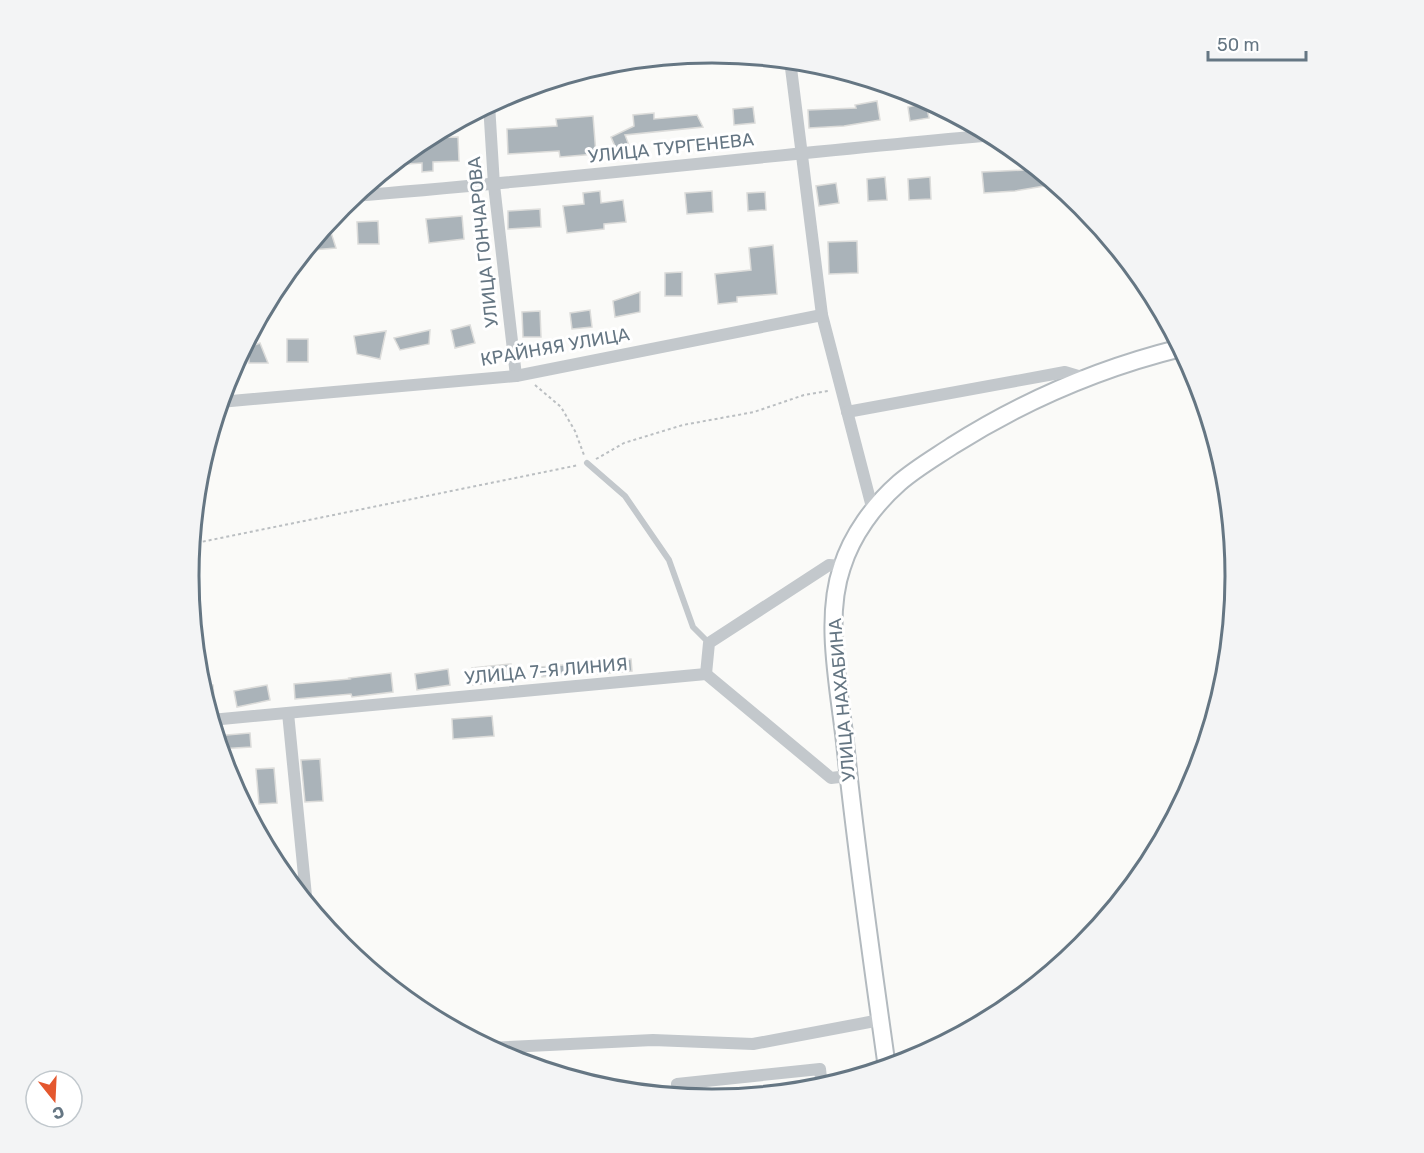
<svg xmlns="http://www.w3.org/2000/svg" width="1424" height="1153" font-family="Rubik,sans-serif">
	<rect width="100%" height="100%" fill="#fafaf8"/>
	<g fill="#aab3b9" stroke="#dcdcda" stroke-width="1.5">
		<polygon points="877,101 880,120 844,126 809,128 808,110 856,108 855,105"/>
		<polygon points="926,103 929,118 910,121 908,107"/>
		<polygon points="753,107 755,123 734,125 733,109"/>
		<polygon points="654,113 654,119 697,115 703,127 625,135 630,148 618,153 611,137 634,126 633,115"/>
		<polygon points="593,116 596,154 560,157 559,151 508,154 507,129 557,126 556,119"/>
		<polygon points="458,137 459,161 433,162 433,171 422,172 422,163 391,165 426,138"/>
		<polygon points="1034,166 1056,184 1015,191 984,193 982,172 1024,170 1024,168"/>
		<polygon points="885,177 887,200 868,201 867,179"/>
		<polygon points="930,177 931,199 909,200 908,179"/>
		<polygon points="836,183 839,203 819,206 816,186"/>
		<polygon points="600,191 601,203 623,200 626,222 604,224 604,229 567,233 563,206 584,204 583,193"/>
		<polygon points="712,191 713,212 687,214 685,193"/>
		<polygon points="765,192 766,210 748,211 747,193"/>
		<polygon points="540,209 541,227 508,229 508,211"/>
		<polygon points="462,216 464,239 429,243 426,219"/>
		<polygon points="378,221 379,244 358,244 357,222"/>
		<polygon points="328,223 336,248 312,250 312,242"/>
		<polygon points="857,241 858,273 829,274 828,242"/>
		<polygon points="773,245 777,294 737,297 737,302 718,304 715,274 751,270 749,248"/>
		<polygon points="682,272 682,296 665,296 665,273"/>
		<polygon points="640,292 640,312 615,317 613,301"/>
		<polygon points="590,310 592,327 572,329 570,313"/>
		<polygon points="540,311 541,337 523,337 522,312"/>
		<polygon points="470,325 475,343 455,348 451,330"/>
		<polygon points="430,330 429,344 400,350 394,338"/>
		<polygon points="386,331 380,359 357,354 354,336"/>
		<rect x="287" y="339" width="21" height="23"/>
		<polygon points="260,343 268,363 249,363 249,347"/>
		<polygon points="631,659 632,671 598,674 598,671 542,677 541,667"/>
		<polygon points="511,664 512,681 473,685 472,668"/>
		<polygon points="448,669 450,685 417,690 415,674"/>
		<polygon points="391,673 393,692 352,697 351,694 295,699 294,684 350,679 349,678"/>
		<polygon points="213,685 215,711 208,712 200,686"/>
		<polygon points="267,685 270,700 237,707 234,691"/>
		<polygon points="492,716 494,736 453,739 452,719"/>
		<polygon points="250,733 251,747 219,749 215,736"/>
		<polygon points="320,759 323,801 305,802 301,760"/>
		<polygon points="274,768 277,803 259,804 256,769"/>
	</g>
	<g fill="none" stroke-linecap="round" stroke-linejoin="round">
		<g stroke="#b3babf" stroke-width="20">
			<path id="secondary" d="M887 1068C872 960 856 851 845 742 839 688 824 619 842 567 852 535 874 505 899 483 915 469 934 458 952 446 1023 401 1100 368 1181 348"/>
		</g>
		<g stroke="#bbbfc2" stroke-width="2" stroke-dasharray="3 3" stroke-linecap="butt">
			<polyline points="535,385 561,407 575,431 584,455"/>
			<polyline points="596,459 624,443 683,425 754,412 804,395 828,391"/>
			<polyline points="191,544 579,465"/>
		</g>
		<polyline stroke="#c3c8cc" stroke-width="6" points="587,463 625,496 669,560 693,627 709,643"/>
		<g stroke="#c3c8cc" stroke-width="12">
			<polyline points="790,60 822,315 873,511"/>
			<polyline points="489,104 494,185 516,376"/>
			<path d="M353 196C567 179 780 154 993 135"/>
			<polyline points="220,402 516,376 822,315"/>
			<polyline points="847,412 1065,372 1085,378"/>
			<polyline points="706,674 709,643 829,565 842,566"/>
			<polyline points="288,713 307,906"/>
			<polyline points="211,720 706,674 831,778 848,776"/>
			<polyline points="488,1048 653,1040 753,1044 880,1020"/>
			<polyline points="680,1097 677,1084 820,1069 822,1088"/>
		</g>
		<use href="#secondary" stroke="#fff" stroke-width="16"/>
	</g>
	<g text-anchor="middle" stroke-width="6" stroke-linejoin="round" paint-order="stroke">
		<g font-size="18" fill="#657683" stroke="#fff">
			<text transform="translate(671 148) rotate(-6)" y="6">УЛИЦА ТУРГЕНЕВА</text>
			<text transform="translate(483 242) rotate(-96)" y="6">УЛИЦА ГОНЧАРОВА</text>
			<text transform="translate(555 347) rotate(-10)" y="6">КРАЙНЯЯ УЛИЦА</text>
			<text transform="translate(546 671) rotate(-5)" y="6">УЛИЦА 7-Я ЛИНИЯ</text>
			<text transform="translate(842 700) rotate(-95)" y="6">УЛИЦА НАХАБИНА</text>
		</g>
	</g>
	<path d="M0 0H1424V1153H0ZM199 576a513 513 0 1 1 1026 0a513 513 0 1 1-1026 0Z" fill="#f3f4f5" fill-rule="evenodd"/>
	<path fill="none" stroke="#657683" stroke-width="3" d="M199 576a513 513 0 1 1 1026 0a513 513 0 1 1-1026 0Z"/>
	<g transform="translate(54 1099) rotate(162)"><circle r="28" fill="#ffffff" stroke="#c1c8cd" stroke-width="1.5"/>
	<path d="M0-4.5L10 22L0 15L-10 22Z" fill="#e4572e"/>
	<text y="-9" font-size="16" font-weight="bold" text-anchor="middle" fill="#657683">С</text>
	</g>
	<path d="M1208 51v9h98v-9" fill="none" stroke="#657683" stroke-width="3"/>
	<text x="1217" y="51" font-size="18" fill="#657683" stroke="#ffffff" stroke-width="4.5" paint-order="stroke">50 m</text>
</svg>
